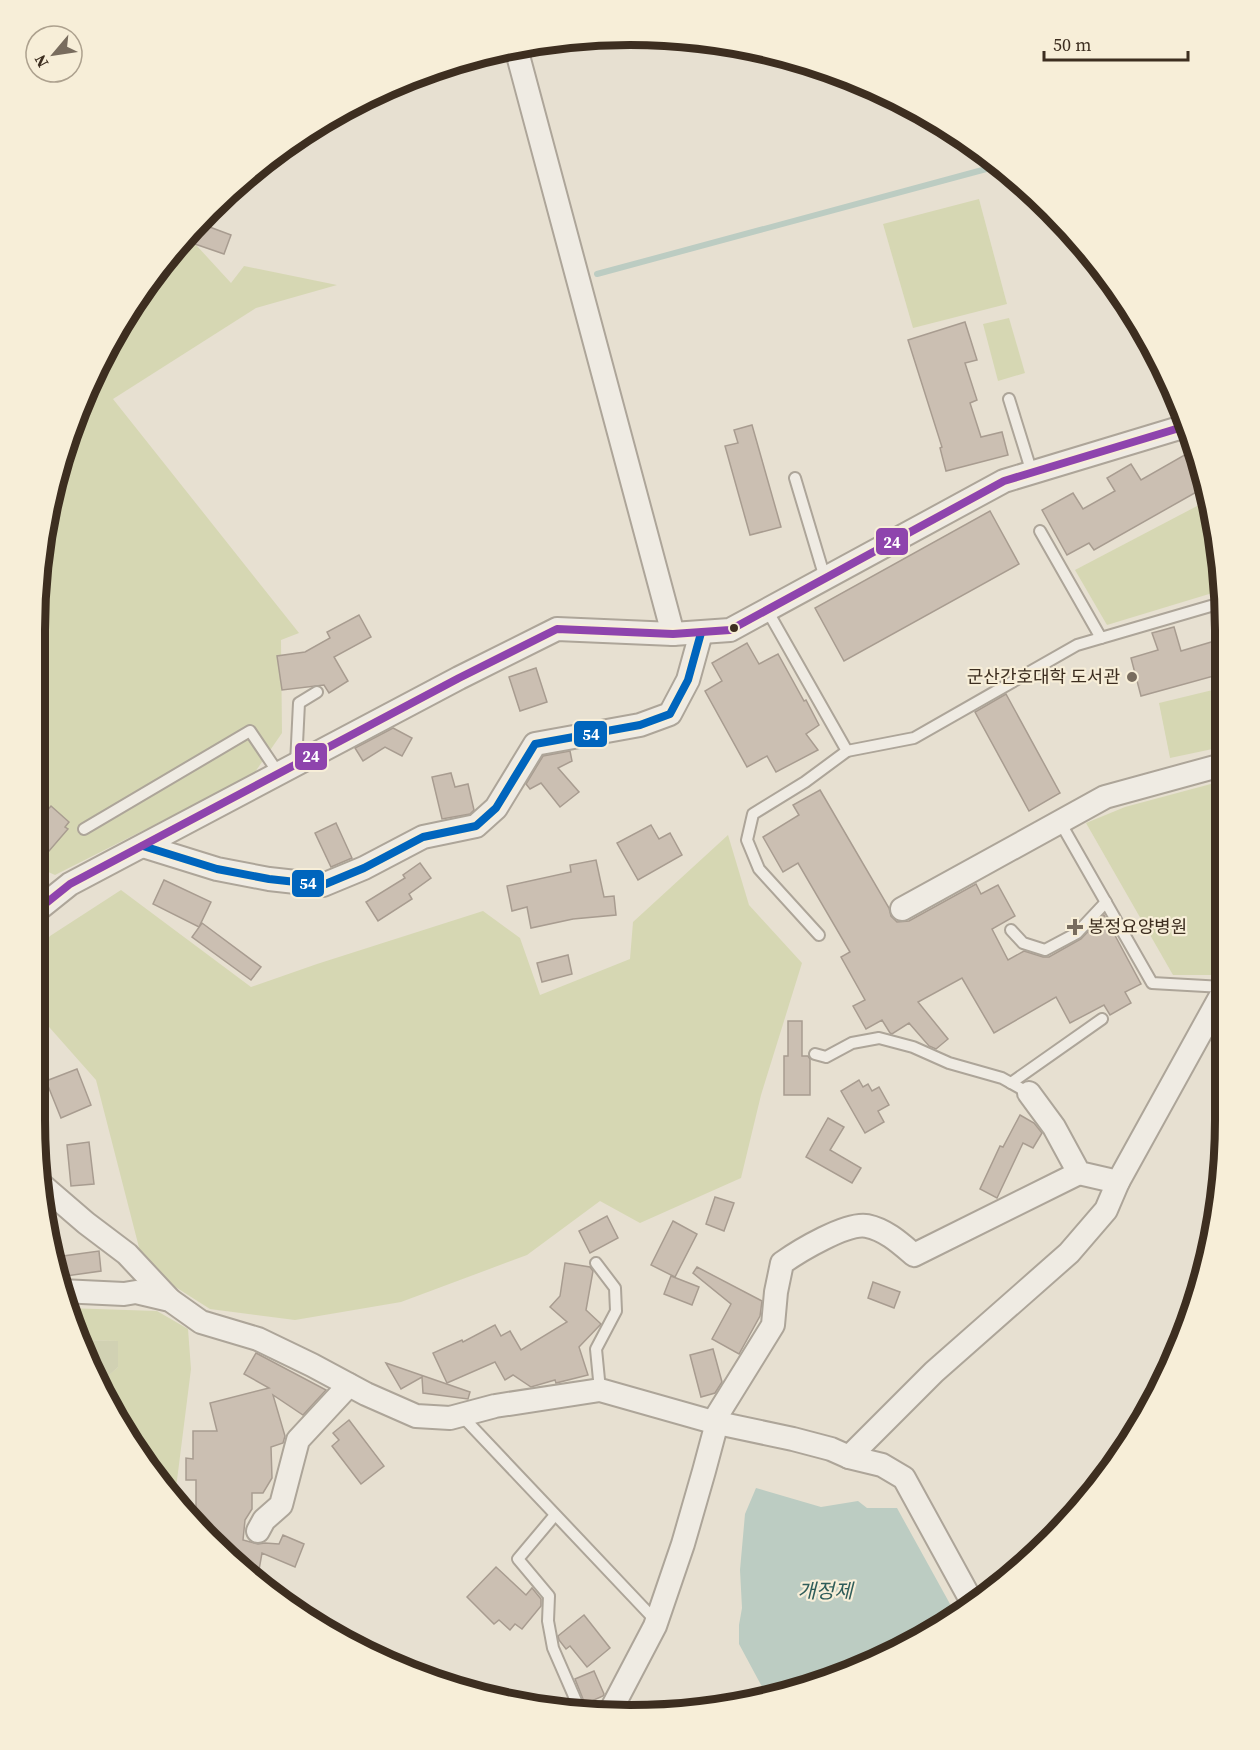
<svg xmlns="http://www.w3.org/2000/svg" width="1260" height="1750" font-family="'Source Serif 4','Noto Sans KR',serif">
	<rect width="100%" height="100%" fill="#e7e0d1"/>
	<g fill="#d6d7b3">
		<polygon points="979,199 1007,304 913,328 883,224"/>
		<polygon points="186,234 231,283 244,266 337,285 256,308 113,399 299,633 281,640 282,733 253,775 55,875 35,866 35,630 46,513 80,402 114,332"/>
		<polygon points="1009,318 1025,373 998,381 983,324"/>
		<polygon points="1199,505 1219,591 1107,625 1075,570"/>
		<polygon points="1221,688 1222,747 1170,758 1159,703"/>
		<polygon points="1222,781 1223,967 1219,975 1173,975 1086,823 1125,807"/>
		<polygon points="728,835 749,905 802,963 761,1095 741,1178 640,1223 600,1201 527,1255 401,1302 295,1320 210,1309 144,1267 96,1080 42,1019 35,1021 35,958 50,936 121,890 251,987 317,964 483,911 520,938 540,995 630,959 633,922"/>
		<polygon points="66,1308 157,1311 188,1329 191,1369 175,1496 135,1451 99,1384 118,1367 118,1341 77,1340"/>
	</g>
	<polygon fill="#d1d1b3" points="77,1340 118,1341 118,1367 99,1384"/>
	<polygon fill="#bcccc2" points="756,1488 821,1507 858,1501 867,1508 897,1508 955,1613 893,1654 784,1695 768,1698 739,1644 739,1625 742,1608 740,1570 745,1514"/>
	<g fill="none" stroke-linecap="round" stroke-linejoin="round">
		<polyline stroke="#bcccc2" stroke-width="6" points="597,274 1001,165"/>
	</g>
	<g fill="#cbbfb2" stroke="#a89c90" stroke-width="1.5">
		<polygon points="199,223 231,235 224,254 192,243"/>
		<polygon points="965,322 977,360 965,363 977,400 970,403 981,437 1002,432 1008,455 946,471 940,448 942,447 908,340"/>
		<polygon points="752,425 781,527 750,535 725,446 738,443 734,430"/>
		<polygon points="1195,449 1205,476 1207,486 1094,550 1089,543 1067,555 1042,510 1073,493 1083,509 1115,491 1107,478 1131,464 1141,480"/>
		<polygon points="990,511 1019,564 844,661 815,608"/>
		<polygon points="359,615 371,637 334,657 348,681 329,693 324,685 282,690 277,656 305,652 330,638 327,632"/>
		<polygon points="1174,627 1181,651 1218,640 1221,650 1221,674 1141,696 1131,658 1158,650 1152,633"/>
		<polygon points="747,643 759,664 778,654 804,701 806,700 819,725 806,734 818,750 776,772 767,756 747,767 705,691 722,681 712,663"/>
		<polygon points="536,668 547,702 520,711 509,677"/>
		<polygon points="1006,694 1060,793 1029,811 975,712"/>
		<polygon points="393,728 412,738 402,756 385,747 363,761 355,748"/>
		<polygon points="570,751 572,761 558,768 579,792 560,807 541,783 530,789 526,784 543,756"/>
		<polygon points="451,773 455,787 468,784 474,810 470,814 442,819 432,777"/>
		<polygon points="820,790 889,908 891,916 897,922 909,921 976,884 981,894 998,885 1015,916 992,929 1008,960 1024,951 1043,957 1049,957 1081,939 1104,915 1141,984 1125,992 1131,1003 1110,1015 1104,1005 1070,1023 1056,997 994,1033 962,978 918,1002 948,1039 936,1049 929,1046 909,1023 892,1034 890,1033 882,1020 866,1029 853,1006 865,1000 841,957 850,952 798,863 783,872 763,837 799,815 793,805"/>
		<polygon points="34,804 45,813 51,806 69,822 65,827 68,829 49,851 34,838"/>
		<polygon points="336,823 352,858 331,867 315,833"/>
		<polygon points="651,825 659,839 670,833 682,855 638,880 617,843"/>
		<polygon points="596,860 604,897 614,896 616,915 573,919 531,928 527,907 512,911 507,886 571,872 570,865"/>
		<polygon points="420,863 431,878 409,894 412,899 378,921 366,902 405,878 403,875"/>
		<polygon points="164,880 211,902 199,927 153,904"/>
		<polygon points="202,923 261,967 251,980 192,937"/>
		<polygon points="568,955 572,974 542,982 537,963"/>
		<polygon points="788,1021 802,1021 802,1056 808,1056 810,1059 810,1095 784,1095 784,1056 788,1056"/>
		<polygon points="77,1069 91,1105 61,1118 46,1081"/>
		<polygon points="859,1080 863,1087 868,1084 872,1091 879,1087 889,1105 878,1111 884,1122 865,1133 841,1091"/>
		<polygon points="1020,1115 1034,1123 1042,1133 1033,1148 1023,1143 997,1198 980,1189 1000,1146 1003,1147"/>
		<polygon points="828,1118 844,1127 830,1150 861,1168 852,1183 806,1157"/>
		<polygon points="89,1142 94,1184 71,1186 67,1145"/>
		<polygon points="715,1197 734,1203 724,1231 706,1224"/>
		<polygon points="607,1216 618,1238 590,1253 579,1231"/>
		<polygon points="673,1221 697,1234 675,1277 651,1265"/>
		<polygon points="99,1251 101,1271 59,1277 56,1257"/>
		<polygon points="565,1263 590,1267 593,1271 586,1310 601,1324 579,1347 588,1375 556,1383 555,1380 531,1387 513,1375 505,1380 495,1362 447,1383 433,1353 462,1340 463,1342 495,1325 501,1336 510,1331 521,1350 567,1322 550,1307 560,1296"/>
		<polygon points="697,1267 762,1301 760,1316 739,1354 712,1339 731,1304 693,1273"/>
		<polygon points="671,1276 699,1287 692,1305 664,1294"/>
		<polygon points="873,1282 900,1292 894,1308 868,1298"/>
		<polygon points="713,1349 722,1382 715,1393 701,1397 690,1355"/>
		<polygon points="256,1353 326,1390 303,1415 273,1395 285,1436 283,1443 271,1447 272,1478 263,1493 252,1493 252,1509 245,1520 243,1540 258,1544 265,1543 279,1544 283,1535 304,1544 295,1567 262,1553 257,1581 237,1567 196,1520 196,1480 186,1480 186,1458 193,1459 193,1431 217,1431 210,1403 269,1388 244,1374"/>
		<polygon points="386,1363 470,1392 468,1399 423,1393 422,1377 401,1389"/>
		<polygon points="349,1420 384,1466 361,1484 332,1446 339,1440 333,1433"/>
		<polygon points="496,1567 526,1595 532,1588 541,1599 541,1606 522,1629 515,1624 510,1630 499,1620 494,1624 467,1597"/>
		<polygon points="584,1615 610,1648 587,1667 570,1646 566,1649 559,1640 558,1636"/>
		<polygon points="594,1671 604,1694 603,1696 585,1704 575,1679"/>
	</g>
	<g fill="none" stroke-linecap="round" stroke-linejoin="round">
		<g stroke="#ada599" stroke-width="14">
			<g id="lane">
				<polyline points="1009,399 1032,473"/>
				<polyline points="795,478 825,578"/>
				<polyline points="1040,531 1101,638 1221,603"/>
				<polyline points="767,610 847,751 805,782 753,814 747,840 759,869 819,935"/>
				<polyline points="847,751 914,738 1077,645 1101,638"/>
				<polyline points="296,764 299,703 317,692"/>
				<polyline points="1060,822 1152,983 1223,987"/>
				<polyline points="84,829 250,731 279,774"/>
				<polyline points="1011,930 1023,943 1045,950 1077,933 1106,902"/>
				<polyline points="815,1054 826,1057 852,1043 879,1038 913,1047 949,1063 1002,1078 1029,1093"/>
				<polyline points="1011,1083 1102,1019"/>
				<polyline points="596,1263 615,1288 616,1311 596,1349 600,1390"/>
				<polyline points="461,1415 656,1621"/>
				<polyline points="555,1515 518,1559 549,1596 548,1621 553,1648 580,1710"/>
			</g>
		</g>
		<g stroke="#ada599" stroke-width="26">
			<g id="street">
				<polyline points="516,48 673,634"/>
				<polyline points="143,846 217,869 269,879 323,885 364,868 423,837 476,826 496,808 535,744 640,725 670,714 688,680 701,633"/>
				<polyline points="902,909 1105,797 1222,765"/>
				<polyline points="35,912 70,884 459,678 557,629 673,634 730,630 1004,481 1186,426"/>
				<polyline points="1029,1093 1054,1127 1079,1173 1118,1182 1223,992"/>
				<polyline points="43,1186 86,1223 127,1254 170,1300"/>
				<path d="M61 1291 124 1294 136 1292 170 1300 201 1322 258 1339 312 1365 366 1394 416 1416 450 1418 495 1406 600 1390 713 1422 773 1325 776 1292 782 1263C799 1251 847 1222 867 1226 886 1230 900 1243 914 1255L1079 1173"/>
				<polyline points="849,1457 934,1372 1069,1253 1106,1210 1118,1182"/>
				<polyline points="258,1531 264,1520 281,1505 298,1440 349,1385"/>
				<polyline points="611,1710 655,1626 683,1544 704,1471 715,1430 713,1422 793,1439 831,1449 849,1457 882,1465 904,1478 972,1602"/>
			</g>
		</g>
		<use href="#lane" stroke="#efebe3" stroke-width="10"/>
		<use href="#street" stroke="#efebe3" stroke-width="22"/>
		<g stroke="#f7eed8" stroke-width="12">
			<polyline id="bus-1" points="143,846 217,869 269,879 323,885 364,868 423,837 476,826 496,808 535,744 640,725 670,714 688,680 701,633"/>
		</g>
		<g stroke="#f7eed8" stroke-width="12">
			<polyline id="bus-2" points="35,912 70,884 459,678 557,629 673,634 730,630 1004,481 1186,426"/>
		</g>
		<use href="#bus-1" stroke="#0065bd" stroke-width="8"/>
		<use href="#bus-2" stroke="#8e44ad" stroke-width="8"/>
	</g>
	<circle fill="#3d2e20" stroke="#f7eed8" stroke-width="2" cx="734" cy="628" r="5"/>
	<g fill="#786c5e" stroke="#f7eed8" stroke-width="2">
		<circle cx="1132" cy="677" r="6"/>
		<path d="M1072 918h6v6h6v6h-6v6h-6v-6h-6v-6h6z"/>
	</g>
	<g text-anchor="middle" stroke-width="4.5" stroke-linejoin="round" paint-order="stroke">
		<g font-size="18" fill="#3d2e20" stroke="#f7eed8" text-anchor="end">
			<text x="1120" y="683">군산간호대학 도서관</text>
			<text x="1088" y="933" text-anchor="start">봉정요양병원</text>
		</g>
		<g font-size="20" font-style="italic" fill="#2f5d5a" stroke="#f7eed8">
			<text x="825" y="1598">개정제</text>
		</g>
	</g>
	<path d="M0 0H1260V1750H0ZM630 45H630A585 585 0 0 1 1215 630V1120A585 585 0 0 1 630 1705H630A585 585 0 0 1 45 1120V630A585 585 0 0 1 630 45Z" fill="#f7eed8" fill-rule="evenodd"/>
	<path fill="none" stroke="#3d2e20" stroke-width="8" d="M630 45H630A585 585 0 0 1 1215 630V1120A585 585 0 0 1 630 1705H630A585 585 0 0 1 45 1120V630A585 585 0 0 1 630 45Z"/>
	<g stroke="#f7eed8" stroke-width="2">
		<rect x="875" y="527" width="34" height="29" rx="6" fill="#8e44ad"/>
		<rect x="573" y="720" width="35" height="28" rx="6" fill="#0065bd"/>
		<rect x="294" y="742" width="34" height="29" rx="6" fill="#8e44ad"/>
		<rect x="291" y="869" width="34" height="29" rx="6" fill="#0065bd"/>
	</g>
	<g font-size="16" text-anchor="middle" font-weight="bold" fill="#fff">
		<text x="892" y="548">24</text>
		<text x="591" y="740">54</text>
		<text x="311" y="762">24</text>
		<text x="308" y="889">54</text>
	</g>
	<g transform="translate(54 54) rotate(241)"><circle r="28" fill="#f7eed8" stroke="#ada18e" stroke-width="1.5"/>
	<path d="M0-4.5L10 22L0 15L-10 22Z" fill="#786c5e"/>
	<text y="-9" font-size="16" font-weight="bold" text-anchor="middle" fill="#3d2e20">N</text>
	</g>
	<path d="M1044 51v9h144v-9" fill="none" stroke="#3d2e20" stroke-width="3"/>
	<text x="1053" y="51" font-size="18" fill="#3d2e20" stroke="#f7eed8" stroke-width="4.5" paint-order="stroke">50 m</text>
</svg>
